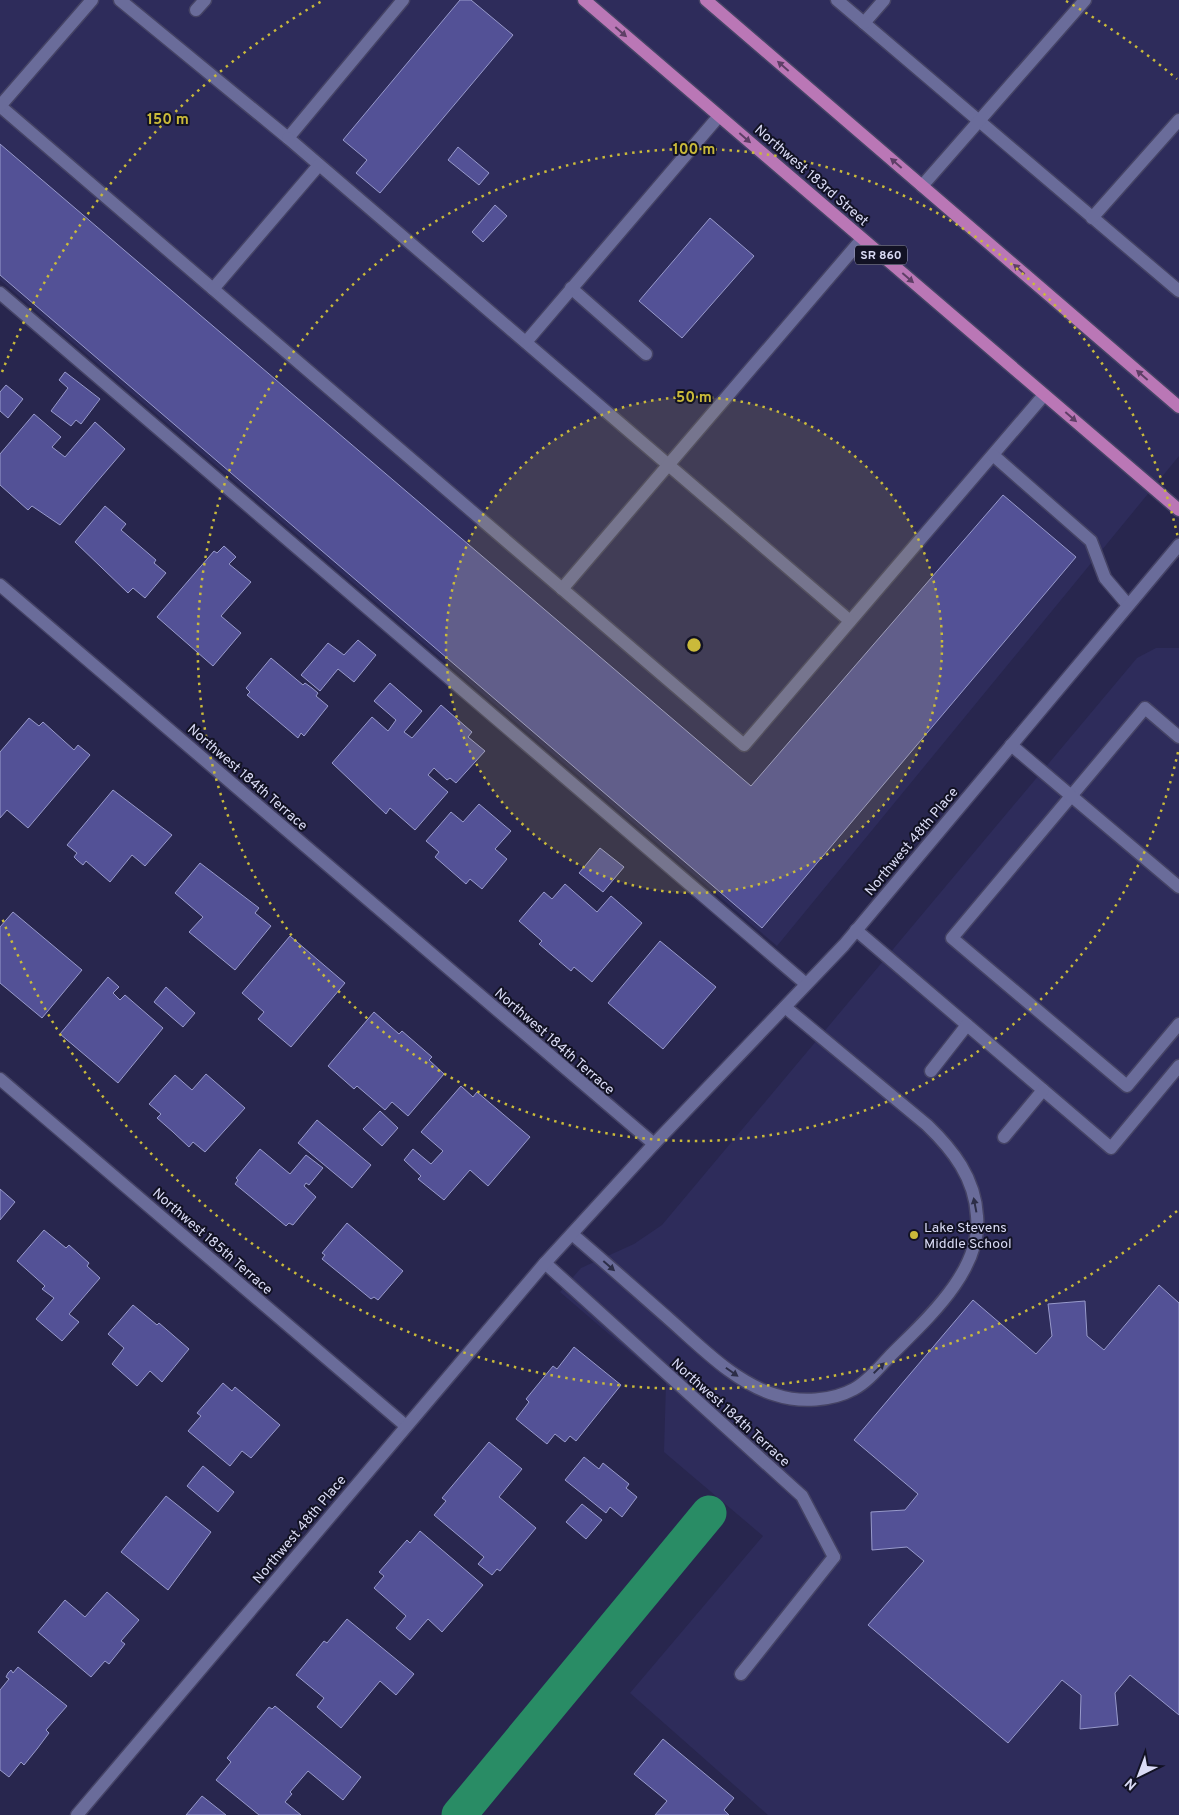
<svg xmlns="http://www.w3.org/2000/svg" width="1179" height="1815" font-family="Overpass,sans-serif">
	<rect width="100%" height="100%" fill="#28264e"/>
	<g fill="#2e2c5b">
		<polygon points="0,0 1179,0 1179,456 777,946 0,280"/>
		<polygon points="1156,648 1179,648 1179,1815 768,1815 630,1693 763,1536 664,1452 666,1383 560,1292 581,1268 634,1244 662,1225 1137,658"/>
	</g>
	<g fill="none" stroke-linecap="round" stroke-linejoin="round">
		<polyline stroke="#298c65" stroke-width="35" points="459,1815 709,1513"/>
	</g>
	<g fill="#535196" stroke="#989acb">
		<polygon points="460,0 471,0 513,35 380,193 356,173 367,160 343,140"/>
		<polygon points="0,144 751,786 1003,495 1076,557 762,928 0,275"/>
		<polygon points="458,147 489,173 479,185 448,160"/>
		<polygon points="495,205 507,216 483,242 472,232"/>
		<polygon points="710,218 754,256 682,338 639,301"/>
		<polygon points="65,372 100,399 81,424 76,420 71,426 51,411 68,388 59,380"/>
		<polygon points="6,385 23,399 8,418 0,411 0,392"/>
		<polygon points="34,414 61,437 52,447 65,457 95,422 125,449 60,525 32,506 28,510 0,485 0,454"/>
		<polygon points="105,506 126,524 121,530 156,560 154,563 166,573 145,598 133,588 128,593 75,542"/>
		<polygon points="224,546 236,557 229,564 251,582 221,616 241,633 213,666 157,617 214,551 217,553"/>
		<polygon points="358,640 376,655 354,682 338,669 320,691 301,675 328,643 344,655"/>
		<polygon points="271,658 303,685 305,683 312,688 318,693 316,696 328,706 304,736 301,733 298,738 247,695 250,692 246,688"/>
		<polygon points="390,683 422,711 404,732 412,738 441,705 472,732 468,737 485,751 456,783 450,778 447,780 434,768 428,775 448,792 415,830 390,808 386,814 332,763 372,717 388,731 396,720 374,701"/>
		<polygon points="29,718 39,726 43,722 74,750 78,745 90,755 28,828 7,810 0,818 0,752"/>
		<polygon points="113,790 172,835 145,866 132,855 110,882 86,861 83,865 78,861 74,857 77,853 67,845"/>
		<polygon points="479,804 511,831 495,849 507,859 482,889 470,879 466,884 435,857 439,852 426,841 451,812 463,822"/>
		<polygon points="600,848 624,867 603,892 579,873"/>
		<polygon points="200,863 259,908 255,913 271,926 235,970 189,932 203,917 175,893"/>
		<polygon points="565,884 597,912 611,896 642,923 592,982 574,967 571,971 539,944 542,941 519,921 544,892 552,899"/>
		<polygon points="13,912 82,970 42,1018 0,983 0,927"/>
		<polygon points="290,936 345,983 291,1047 258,1019 264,1012 242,993"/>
		<polygon points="660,941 716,987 663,1049 608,1003"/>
		<polygon points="108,977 119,987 113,993 120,1000 125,995 163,1028 118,1083 60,1034"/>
		<polygon points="166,987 195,1013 183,1027 154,1002"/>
		<polygon points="374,1012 399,1034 402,1031 432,1057 429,1060 444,1074 408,1116 392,1102 385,1110 357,1086 354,1089 328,1066"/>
		<polygon points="206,1074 245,1108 205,1152 193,1142 189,1147 173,1132 157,1118 161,1114 149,1104 175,1075 192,1090"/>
		<polygon points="461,1086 473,1097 477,1092 530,1137 488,1186 470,1170 444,1200 418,1179 421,1176 404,1160 413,1149 431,1164 443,1151 421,1132"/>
		<polygon points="380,1111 398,1128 382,1146 363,1129"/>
		<polygon points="317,1120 371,1165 352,1188 298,1143"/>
		<polygon points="260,1149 290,1174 306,1155 323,1168 309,1185 306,1183 304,1186 316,1197 293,1225 289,1223 286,1226 235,1184 238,1180 236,1178"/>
		<polygon points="0,1189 15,1202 0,1220"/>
		<polygon points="347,1223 403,1271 378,1300 374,1297 371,1299 322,1259 325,1255 322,1253"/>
		<polygon points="44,1230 66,1248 69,1245 89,1263 87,1266 100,1278 69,1314 79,1322 62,1341 36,1319 54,1298 42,1289 45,1286 17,1261"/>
		<polygon points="1159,1285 1179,1303 1179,1715 1130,1675 1115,1693 1118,1725 1080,1729 1081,1695 1062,1680 1008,1743 868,1625 924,1561 907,1547 872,1550 871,1512 905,1510 918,1494 854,1440 973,1300 1036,1354 1052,1336 1048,1304 1085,1301 1087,1336 1104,1350"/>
		<polygon points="133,1305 157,1325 159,1323 189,1349 162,1382 150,1371 137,1386 112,1364 124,1348 108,1334"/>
		<polygon points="574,1347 621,1385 576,1441 570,1436 565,1442 555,1434 547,1444 516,1419 529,1402 526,1399 553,1366 557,1369"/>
		<polygon points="223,1383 232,1391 235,1387 280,1425 251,1458 242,1451 230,1466 188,1431 201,1416 197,1413"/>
		<polygon points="489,1442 522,1469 499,1497 536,1528 500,1571 497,1569 492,1575 478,1564 484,1557 434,1515 446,1501 442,1498"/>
		<polygon points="584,1457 599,1469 603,1463 629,1484 626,1488 637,1497 622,1517 610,1507 606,1513 565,1480"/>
		<polygon points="203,1466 234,1492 218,1512 187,1486"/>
		<polygon points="166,1496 211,1532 168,1590 121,1552"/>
		<polygon points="582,1504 602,1520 586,1539 566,1522"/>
		<polygon points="420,1531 483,1585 442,1632 428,1619 410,1640 396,1628 406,1616 374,1588 384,1576 379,1572 407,1540 410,1543"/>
		<polygon points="107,1592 139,1620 121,1641 125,1644 109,1664 105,1661 91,1677 38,1632 65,1600 85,1617"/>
		<polygon points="347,1619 414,1674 396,1695 380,1681 341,1728 317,1707 324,1698 296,1675 324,1641 327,1643"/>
		<polygon points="18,1667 67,1706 46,1730 49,1733 37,1749 24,1765 21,1762 9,1777 0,1770 0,1690 9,1679 6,1677 8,1673 11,1670 13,1673"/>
		<polygon points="275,1706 361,1777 343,1800 308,1771 290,1792 292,1794 285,1802 301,1815 259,1815 216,1780 231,1762 227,1758 269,1707 272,1709"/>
		<polygon points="663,1739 734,1798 724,1810 729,1815 655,1815 667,1801 634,1774"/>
		<polygon points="202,1796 226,1815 186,1815"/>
	</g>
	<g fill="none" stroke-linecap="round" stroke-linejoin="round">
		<g stroke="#454365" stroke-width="15">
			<g id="lane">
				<polyline points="120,0 288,138 403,0"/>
				<polyline points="837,0 1179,291"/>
				<polyline points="196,10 205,0"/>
				<polyline points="864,23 884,0"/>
				<polyline points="0,106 744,745 1044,395"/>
				<polyline points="0,106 92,0"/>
				<polyline points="288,138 850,621"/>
				<polyline points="922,186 1085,0"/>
				<polyline points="1092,218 1179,120"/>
				<polyline points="571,288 646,354"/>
				<polyline points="213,289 319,165"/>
				<polyline points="0,293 806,984"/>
				<polyline points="526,342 719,116"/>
				<polyline points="993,455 1091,541 1105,578 1128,605"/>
				<polyline points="562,589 862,239"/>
				<polyline points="1179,737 1145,708 952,938 1127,1086 1179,1024"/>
				<polyline points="1011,745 1179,887"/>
				<polyline points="856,930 1111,1148 1179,1066"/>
				<polyline points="931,1071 967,1025"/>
				<polyline points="1004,1137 1043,1090"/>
				<path d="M572 1234C605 1262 637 1291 669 1319 701 1347 735 1383 776 1395 800 1403 832 1401 854 1389 869 1381 881 1365 893 1353 928 1318 982 1270 977 1216 975 1178 953 1150 927 1125L785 1007"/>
				<polyline points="741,1674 834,1557"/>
			</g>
		</g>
		<g stroke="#454365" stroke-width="15">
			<g id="street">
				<polyline points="0,585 654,1144"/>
				<polyline points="0,1079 406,1426"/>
				<polyline points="545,1263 802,1496 834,1557"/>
				<polyline points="77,1815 545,1263 654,1144 844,945 1179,545"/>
			</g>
		</g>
		<g stroke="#454365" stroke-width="15">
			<g id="primary">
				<polyline points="584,0 1179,510"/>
				<polyline points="706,0 1179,407"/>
			</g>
		</g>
		<use href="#lane" stroke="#6a6c9a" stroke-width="12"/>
		<use href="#street" stroke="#6a6c9a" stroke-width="12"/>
		<use href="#primary" stroke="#ba77b6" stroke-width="12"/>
	</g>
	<defs><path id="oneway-solid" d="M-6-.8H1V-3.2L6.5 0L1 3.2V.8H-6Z" transform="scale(1.25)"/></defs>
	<g fill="#5e3f66">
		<use href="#oneway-solid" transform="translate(621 32) rotate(41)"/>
		<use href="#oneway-solid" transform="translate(783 66) rotate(-139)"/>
		<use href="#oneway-solid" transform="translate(745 138) rotate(41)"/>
		<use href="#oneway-solid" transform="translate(896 163) rotate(-139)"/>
		<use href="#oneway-solid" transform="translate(1019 269) rotate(-139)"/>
		<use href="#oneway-solid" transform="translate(908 278) rotate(41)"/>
		<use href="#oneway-solid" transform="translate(1142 375) rotate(-139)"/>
		<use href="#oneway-solid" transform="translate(1071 417) rotate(41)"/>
	</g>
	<g fill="#2c2d47">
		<use href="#oneway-solid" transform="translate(975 1205) rotate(-101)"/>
		<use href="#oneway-solid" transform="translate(609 1266) rotate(41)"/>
		<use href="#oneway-solid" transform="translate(879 1368) rotate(-45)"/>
		<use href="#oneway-solid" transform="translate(732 1372) rotate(35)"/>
	</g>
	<circle cx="694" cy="645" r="248" fill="#caba3a" fill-opacity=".12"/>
	<g fill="none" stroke="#caba3a" stroke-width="2.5" stroke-dasharray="2.5 5">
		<circle cx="694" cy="645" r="248"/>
		<path d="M1178 752A496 496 0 1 1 1178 538"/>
		<path d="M1177 1211A744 744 0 0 1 2 918M2 372A744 744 0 0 1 322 1M1066 1A744 744 0 0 1 1177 79"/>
	</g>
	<circle fill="#caba3a" stroke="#121224" stroke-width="2" cx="914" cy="1235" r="5"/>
	<g text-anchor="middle" stroke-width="4" stroke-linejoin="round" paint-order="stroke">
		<rect fill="#121224" stroke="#9e9fb6" stroke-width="1" x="855" y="245.5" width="52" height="19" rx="4"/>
		<g font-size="12" font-weight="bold" fill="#dadbf5">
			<text x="881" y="259">SR 860</text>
		</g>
		<g font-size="14" fill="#dadbf5" stroke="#121224">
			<text transform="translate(812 175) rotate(41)" y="5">Northwest 183rd Street</text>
			<text transform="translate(248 777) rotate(41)" y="5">Northwest 184th Terrace</text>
			<text transform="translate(911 841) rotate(-50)" y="5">Northwest 48th Place</text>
			<text transform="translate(555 1041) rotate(41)" y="5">Northwest 184th Terrace</text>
			<text transform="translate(213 1241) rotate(41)" y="5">Northwest 185th Terrace</text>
			<text transform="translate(731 1412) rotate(42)" y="5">Northwest 184th Terrace</text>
			<text transform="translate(299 1529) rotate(-50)" y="5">Northwest 48th Place</text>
		</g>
		<g font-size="14" fill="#dadbf5" stroke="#121224" text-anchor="start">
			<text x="924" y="1232">Lake Stevens<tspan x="924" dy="16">Middle School</tspan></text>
		</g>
	</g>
	<circle cx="694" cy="645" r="8" fill="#caba3a" stroke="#121224" stroke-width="2.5"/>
	<g font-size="15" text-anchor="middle" font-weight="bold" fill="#caba3a" stroke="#121224" stroke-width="4" stroke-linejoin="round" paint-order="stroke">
		<text x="168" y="124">150 m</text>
		<text x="694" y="154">100 m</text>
		<text x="694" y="402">50 m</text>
	</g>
	<g transform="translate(1139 1775) rotate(222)" stroke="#121224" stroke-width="4" paint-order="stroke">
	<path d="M0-4L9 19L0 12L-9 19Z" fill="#dadbf5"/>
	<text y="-8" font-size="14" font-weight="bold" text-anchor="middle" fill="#dadbf5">N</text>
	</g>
</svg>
